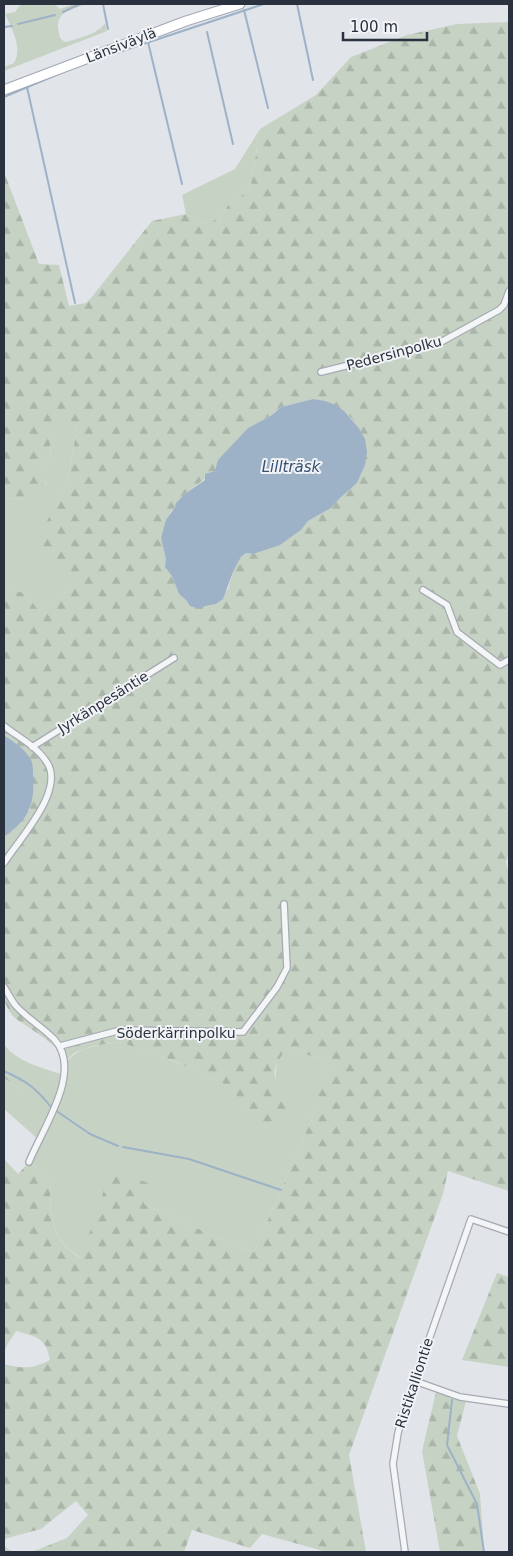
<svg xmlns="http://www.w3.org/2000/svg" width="513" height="1556" font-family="'DejaVu Sans',sans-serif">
	<defs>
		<pattern id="forest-firs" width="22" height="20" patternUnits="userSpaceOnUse" patternTransform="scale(1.25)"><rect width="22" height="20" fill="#c6d2c3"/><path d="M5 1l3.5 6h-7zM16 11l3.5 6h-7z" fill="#aab5a9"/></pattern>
	</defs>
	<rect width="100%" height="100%" fill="#e1e4e9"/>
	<g fill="#c6d2c3">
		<path d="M21 4H54L60 9 74 4H85C69 11 54 12 59 33 60 39 61 40 66 42 78 38 99 34 105 23L107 31 4 71V67L14 63C23 48 12 29 5 14L15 12Z"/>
		<polygon points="260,129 250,190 229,204 219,219 205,223 186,214 182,195 235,169"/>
		<polygon points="70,422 77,428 67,484 39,538 88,577 39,611 26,594 4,586 4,503 11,498 25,500 47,484 40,474 40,467 51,461 50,442 60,424"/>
		<path d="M120 1042C139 1048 227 1079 236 1092 240 1098 242 1107 244 1113L275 1083 277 1061 287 1049 319 1058 329 1067 317 1099 314 1114 254 1252 236 1246 144 1204 82 1258C48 1240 51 1213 50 1179L29 1162 38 1139 4 1109V1078L23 1091 24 1080 4 1069V1044C15 1061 42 1068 61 1074 70 1046 95 1046 120 1042Z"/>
	</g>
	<g fill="url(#forest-firs)" fill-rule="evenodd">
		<path d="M509 22V853L506 862 509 875V1191L448 1171 443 1194 349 1455 366 1552H327L262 1534 250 1548 192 1530 184 1552H4V1546L11 1551H34L67 1538 88 1515 76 1501 41 1529 4 1539V1364C23 1369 33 1369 50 1360 46 1337 36 1337 16 1331 12 1338 5 1346 4 1355V1159L18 1174 29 1162 50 1179C51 1213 48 1240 81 1258L110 1172 150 1183 144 1204 236 1246 254 1252 314 1114 318 1081 325 1077 329 1067 319 1058 287 1049C267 1072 274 1082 289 1105L277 1129 263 1128 244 1113 235 1091 216 1079 174 1061 120 1042 92 1046 74 1053 64 1063C63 1045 27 1028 14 1017 9 1013 7 1006 4 1000V837L13 830 30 809 32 763 16 743 4 735V586L26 594 39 611 87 577 51 570 38 538 67 484 77 428 70 422 60 425 50 442 51 461 40 467C40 476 47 481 47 490L25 500 11 498 4 503V172L39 264 59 265 69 306 86 303 91 298 152 221 186 214 205 223 219 219 229 204 250 190 260 129 316 95 351 57 407 35 457 24ZM313 399 345 412 352 419 358 427 365 465 357 483 340 498 331 508 308 521 301 530 290 538 268 549 253 554 246 553 241 557 233 572 228 589 216 604 190 606 186 600 179 594 172 576 166 567V558L161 538 170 513 186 493 215 471 226 453 248 428 272 415 281 407Z"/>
		<polygon points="4,1069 24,1080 32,1087 23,1091 4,1078"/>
		<polygon points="497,1273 509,1277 509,1367 462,1360"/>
		<polygon points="436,1392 466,1401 457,1436 480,1494 484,1552 440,1552 422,1451"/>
	</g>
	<g fill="#9eb2c7">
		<polygon points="313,399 325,401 336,405 345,412 358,427 365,439 367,452 365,465 357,483 340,498 331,508 308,521 301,530 280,545 253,554 246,553 241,557 233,572 223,599 216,604 205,606 201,609 190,606 186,600 179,594 172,576 165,567 166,559 161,538 166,520 175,507 176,503 186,493 205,480 205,474 215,471 218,460 248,428 272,415 281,407"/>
		<path d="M4 735C14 742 27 750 32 762 33 767 33 773 33 778 35 806 27 821 4 837Z"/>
	</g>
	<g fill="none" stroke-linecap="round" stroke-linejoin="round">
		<g stroke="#9eb2c7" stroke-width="2">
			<polyline points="103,4 108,29"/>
			<polyline points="297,4 313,80"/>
			<polyline points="244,10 268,108"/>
			<polyline points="63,12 80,4"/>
			<polyline points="18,24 55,15"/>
			<polyline points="4,27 12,26"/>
			<polyline points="207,32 233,144"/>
			<polyline points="148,42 182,184"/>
			<polyline points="89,62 264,4"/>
			<polyline points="27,87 75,303"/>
			<polyline points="4,97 63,72"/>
			<path d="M4 1071C26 1081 35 1087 51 1107"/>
			<polyline points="55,1110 90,1134 118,1146"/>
			<polyline points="123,1147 189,1159 281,1190"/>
			<polyline points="452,1400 447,1445 477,1504 484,1552"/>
		</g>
		<g stroke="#a6abb3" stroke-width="8">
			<g id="minor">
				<polyline points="321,372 441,342 499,310 504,305 509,291"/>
				<polyline points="423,590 447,605 457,632 500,665 509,660"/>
				<path d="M4 726C18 737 36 746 46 761 67 789 19 839 4 863"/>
				<polyline points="32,747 174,658"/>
				<path d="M4 987C8 993 11 1000 16 1006 27 1018 42 1027 54 1039 84 1071 42 1129 29 1162"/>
				<polyline points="60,1046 121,1030 243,1032 277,987 287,968 284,904"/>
				<polyline points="415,1381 460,1397 509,1404"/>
				<polyline points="405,1552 393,1464 398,1433 403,1414 471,1219 509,1232"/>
			</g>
		</g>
		<g stroke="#a1a8b4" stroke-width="11">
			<polyline id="primary" points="4,90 186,21 240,4"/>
		</g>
		<use href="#minor" stroke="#f4f5f7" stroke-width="5.5"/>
		<use href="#primary" stroke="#fff" stroke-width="9"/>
	</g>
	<g text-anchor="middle" stroke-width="4" stroke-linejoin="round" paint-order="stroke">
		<g font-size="14" fill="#2a323f" stroke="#f1f3f6">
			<text transform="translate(121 45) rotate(-21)" y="5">Länsiväylä</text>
			<text transform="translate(394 353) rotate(-15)" y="5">Pedersinpolku</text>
			<text transform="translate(103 702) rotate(-32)" y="5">Jyrkänpesäntie</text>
			<text x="176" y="1038">Söderkärrinpolku</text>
			<text transform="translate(414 1383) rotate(-72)" y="5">Ristikalliontie</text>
		</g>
		<g font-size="15" font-style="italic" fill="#375071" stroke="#f1f3f6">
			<text x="291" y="472">Lillträsk</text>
		</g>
	</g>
	<rect width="513" height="1556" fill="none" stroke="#2a323f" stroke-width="10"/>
	<path d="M343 32v8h84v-8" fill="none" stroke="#2a323f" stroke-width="2.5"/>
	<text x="350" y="32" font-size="15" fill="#2a323f" stroke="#f1f3f6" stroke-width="4" paint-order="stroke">100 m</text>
</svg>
